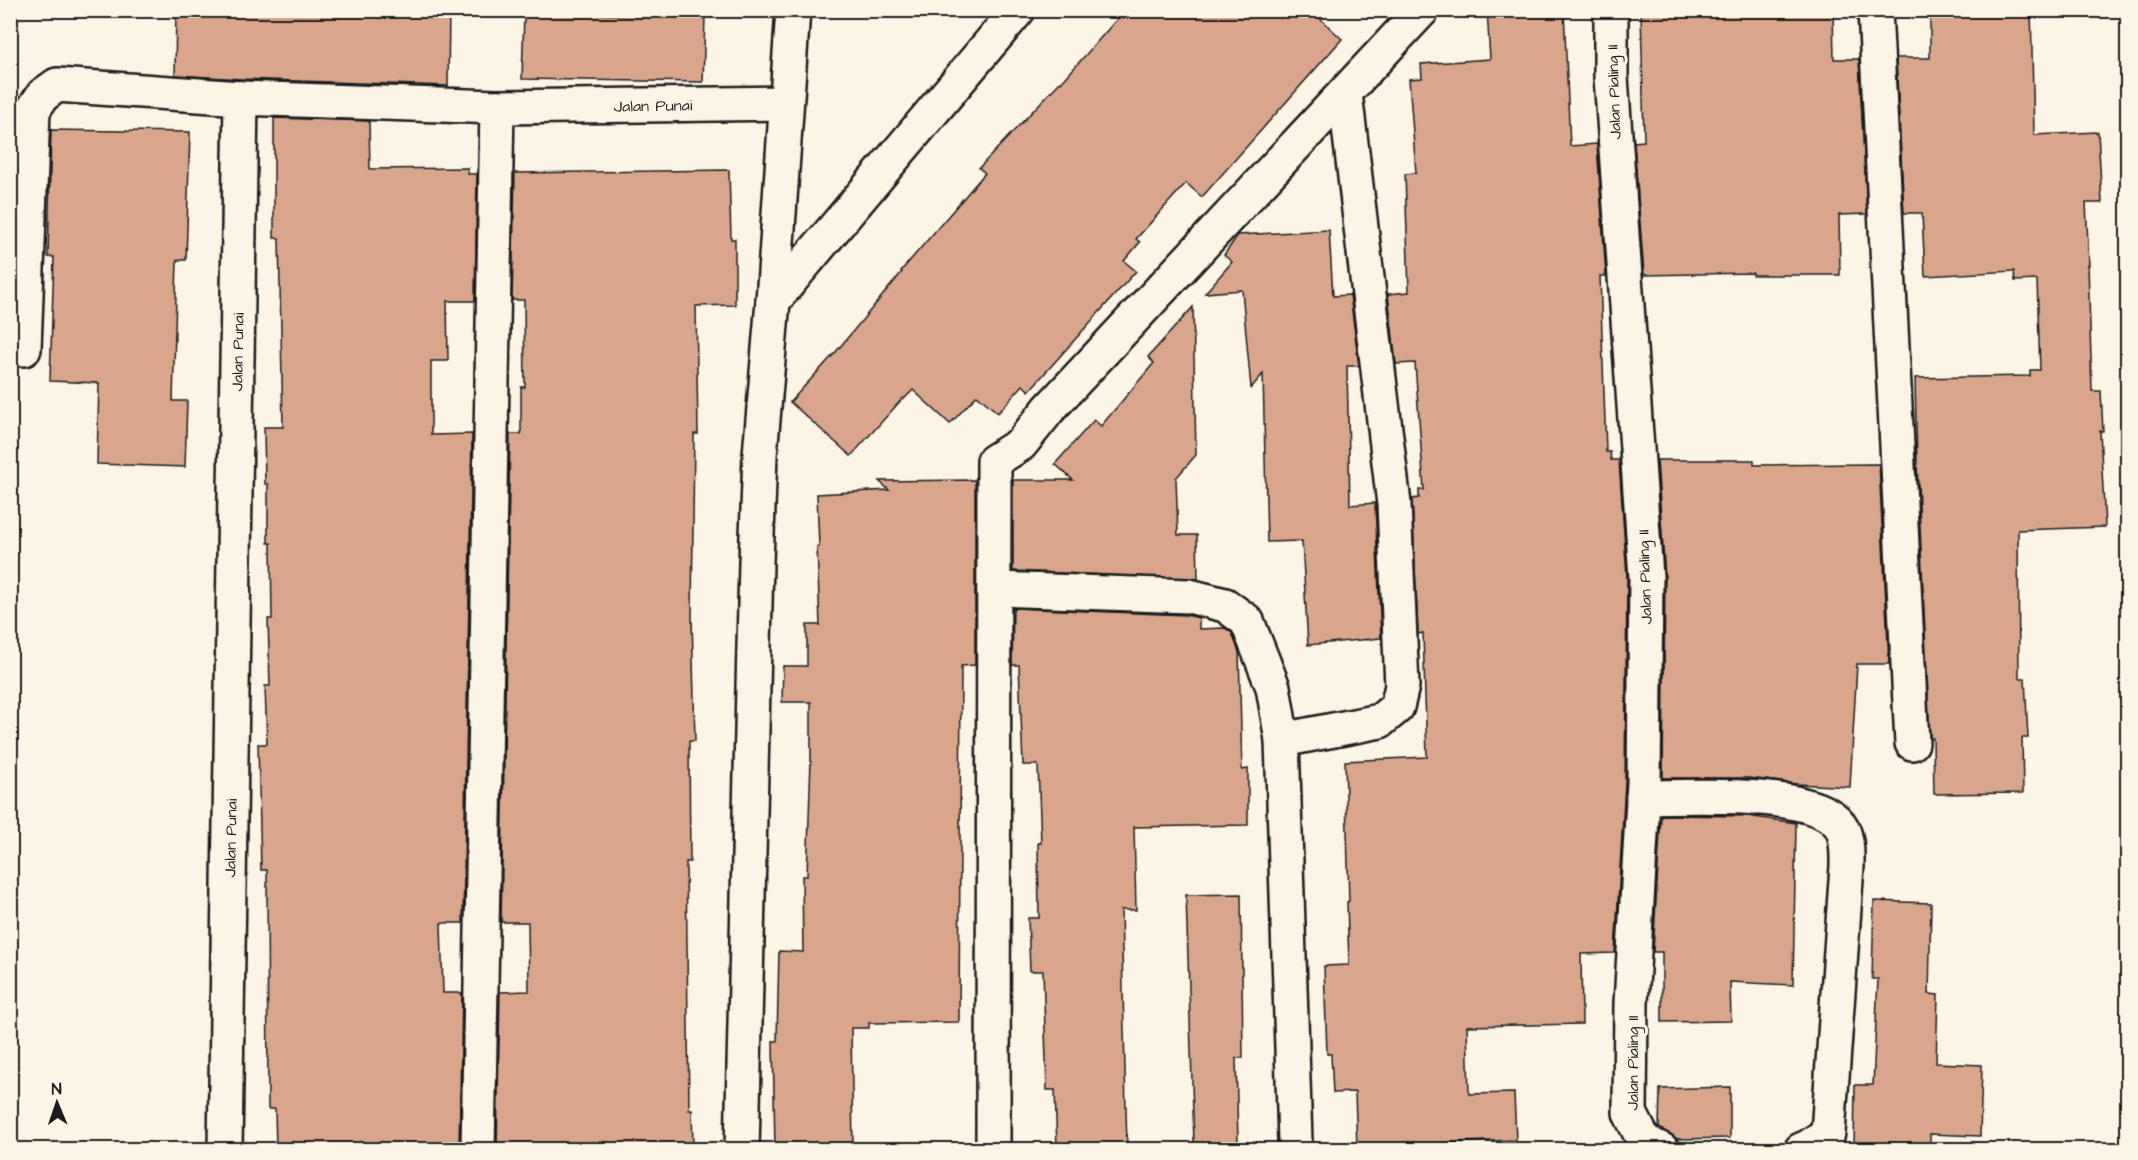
<svg xmlns="http://www.w3.org/2000/svg" width="2138" height="1160" font-family="'Architects Daughter',sans-serif">
	<rect width="100%" height="100%" fill="#fcf5e5"/>
	<filter id="ink" filterUnits="userSpaceOnUse"><feTurbulence type="fractalNoise" baseFrequency=".0167" numOctaves="2"/><feDisplacementMap in="SourceGraphic" scale="12" xChannelSelector="R" yChannelSelector="G"/><feConvolveMatrix kernelMatrix="1 2 1 2 8 2 1 2 1" color-interpolation-filters="sRGB"/></filter>
	<g filter="url(#ink)">
		<g fill="#d9a68c" stroke="#1c1c1c" stroke-width="1.5">
			<polygon points="176,10 449,10 448,86 242,79 175,75"/>
			<polygon points="1125,10 1311,10 1342,39 1202,197 1186,183 1136,239 1140,242 1124,261 1136,271 1029,391 1023,385 998,413 977,395 950,424 913,390 904,399 903,398 851,456 790,402 835,353 902,272 901,271 985,173 979,168 1060,82 1061,83"/>
			<polygon points="1487,10 1564,10 1570,146 1597,144 1606,276 1600,276 1606,452 1610,452 1611,460 1619,460 1627,578 1625,782 1615,953 1581,954 1582,1024 1467,1026 1469,1094 1514,1093 1516,1140 1439,1143 1440,1149 1357,1149 1355,1092 1333,1093 1331,1054 1327,1054 1324,966 1349,965 1347,902 1349,901 1345,761 1427,757 1423,633 1418,634 1412,499 1419,498 1419,490 1424,490 1415,363 1396,364 1388,294 1409,292 1405,174 1416,173 1409,79 1422,78 1421,64 1490,59"/>
			<polygon points="1641,10 1833,10 1834,59 1859,59 1867,214 1839,215 1840,275 1753,275 1753,273 1644,275 1634,142 1644,141"/>
			<polygon points="1930,10 2031,10 2034,135 2098,132 2102,203 2086,203 2089,265 2088,265 2092,391 2101,391 2103,431 2100,431 2105,527 2018,530 2019,678 2025,678 2028,738 2022,738 2023,793 1934,794 1933,738 1930,738 1917,464 1915,378 2030,376 2030,370 2040,370 2037,280 2015,281 2014,271 1925,276 1922,213 1904,213 1896,58 1930,58"/>
			<polygon points="524,13 705,16 703,82 522,79"/>
			<polygon points="274,118 369,121 370,169 468,168 468,174 477,174 475,301 447,301 448,361 431,361 431,435 472,434 463,923 441,923 443,993 462,993 459,1149 276,1149 275,1109 268,1109 267,870 261,870 258,744 267,744 265,686 270,686 268,619 272,619 271,543 268,543 268,484 265,484 264,427 283,427 279,238 274,238"/>
			<polygon points="51,130 190,132 186,260 177,260 173,401 187,401 185,467 97,464 99,383 50,381 54,257 48,257"/>
			<polygon points="729,170 731,239 735,239 735,305 696,306 698,434 694,434 692,618 695,741 689,741 690,862 686,862 689,1110 692,1110 693,1149 497,1149 500,992 529,991 528,922 501,922 510,434 521,434 521,387 525,387 524,300 512,300 515,173"/>
			<polygon points="1329,230 1333,296 1350,295 1359,366 1347,366 1350,505 1375,503 1381,638 1308,645 1302,541 1267,542 1263,374 1251,388 1242,290 1205,293 1232,262 1224,255 1238,235"/>
			<polygon points="1193,307 1196,455 1176,478 1178,535 1197,535 1198,579 1013,571 1013,480 1073,480 1055,464 1094,420 1101,426 1154,363 1148,357"/>
			<polygon points="1657,460 1754,460 1754,465 1879,464 1889,664 1857,664 1850,787 1797,784 1749,778 1663,778 1665,577"/>
			<polygon points="975,480 975,665 961,666 959,1022 869,1023 869,1028 851,1028 853,1149 775,1149 773,1041 777,1041 779,951 803,952 802,876 807,876 811,759 811,702 782,702 783,666 807,666 807,625 820,625 817,547 819,547 817,494 889,490 879,481"/>
			<polygon points="1013,608 1186,615 1199,618 1199,629 1225,628 1232,633 1239,652 1242,770 1248,769 1248,825 1134,827 1136,910 1121,910 1127,1149 1057,1149 1055,1090 1047,1090 1043,971 1030,971 1028,918 1039,918 1038,843 1041,843 1038,765 1023,765 1019,665 1012,665"/>
			<polygon points="1661,815 1747,816 1796,823 1793,985 1730,982 1731,1021 1662,1022 1662,952 1653,952"/>
			<polygon points="1241,894 1243,1058 1236,1058 1238,1143 1194,1144 1186,895"/>
			<polygon points="1874,901 1931,903 1929,994 1938,995 1936,1063 1982,1065 1980,1136 1930,1134 1930,1147 1854,1146 1855,1085 1873,1085 1878,979 1872,979"/>
			<polygon points="1730,1087 1730,1138 1677,1139 1659,1128 1660,1089"/>
		</g>
		<g fill="none" stroke-linecap="round" stroke-linejoin="round">
			<g stroke="#1c1c1c" stroke-width="38">
				<g id="minor">
					<polyline points="1611,10 1611,77 1646,577 1644,783 1631,1003 1630,1113 1644,1141 1662,1150"/>
					<polyline points="1875,10 1912,743"/>
					<polyline points="773,301 1018,10"/>
					<polyline points="24,349 33,110 43,95 57,85 241,98"/>
					<polyline points="994,589 1189,596 1225,605 1247,621 1273,687 1282,740 1295,1141"/>
					<polyline points="1282,740 1380,721 1397,707 1402,686 1394,504 1345,93"/>
					<path d="M1643 797C1686 797 1814 788 1840 825 1848 836 1847 854 1847 866L1828 1133 1808 1147 1801 1150"/>
					<polyline points="225,1150 241,98 497,107 785,103"/>
					<polyline points="478,1150 497,107"/>
					<polyline points="742,1150 756,562 760,455 773,301 793,10"/>
					<polyline points="993,1150 994,461 1021,444 1049,409 1422,10"/>
				</g>
			</g>
			<use href="#minor" stroke="#fcf5e5" stroke-width="33"/>
		</g>
	</g>
	<g text-anchor="middle" stroke-width="6" stroke-linejoin="round" paint-order="stroke">
		<g font-size="16" fill="#1c1c1c" stroke="#fcf5e5">
			<text transform="translate(1613 92) rotate(-92)" y="6">Jalan Pialing II</text>
			<text transform="translate(653 105) rotate(-1)" y="6">Jalan Punai</text>
			<text transform="translate(237 352) rotate(-89)" y="6">Jalan Punai</text>
			<text transform="translate(1644 577) rotate(-92)" y="6">Jalan Pialing II</text>
			<text transform="translate(230 838) rotate(-89)" y="6">Jalan Punai</text>
			<text transform="translate(1632 1063) rotate(-90)" y="6">Jalan Pialing II</text>
		</g>
	</g>
	<rect width="2138" height="1160" fill="none" stroke="#fcf5e5" stroke-width="36"/>
	<rect x="18" y="18" width="2102" height="1124" fill="none" stroke="#1c1c1c" stroke-width="2" filter="url(#ink)"/>
	<g transform="translate(57 1103) rotate(358)" stroke="#fcf5e5" stroke-width="4.5" paint-order="stroke">
	<path d="M0-4.5L10 22L0 15L-10 22Z" fill="#1c1c1c"/>
	<text y="-9" font-size="16" font-weight="bold" text-anchor="middle" fill="#1c1c1c">N</text>
	</g>
</svg>
